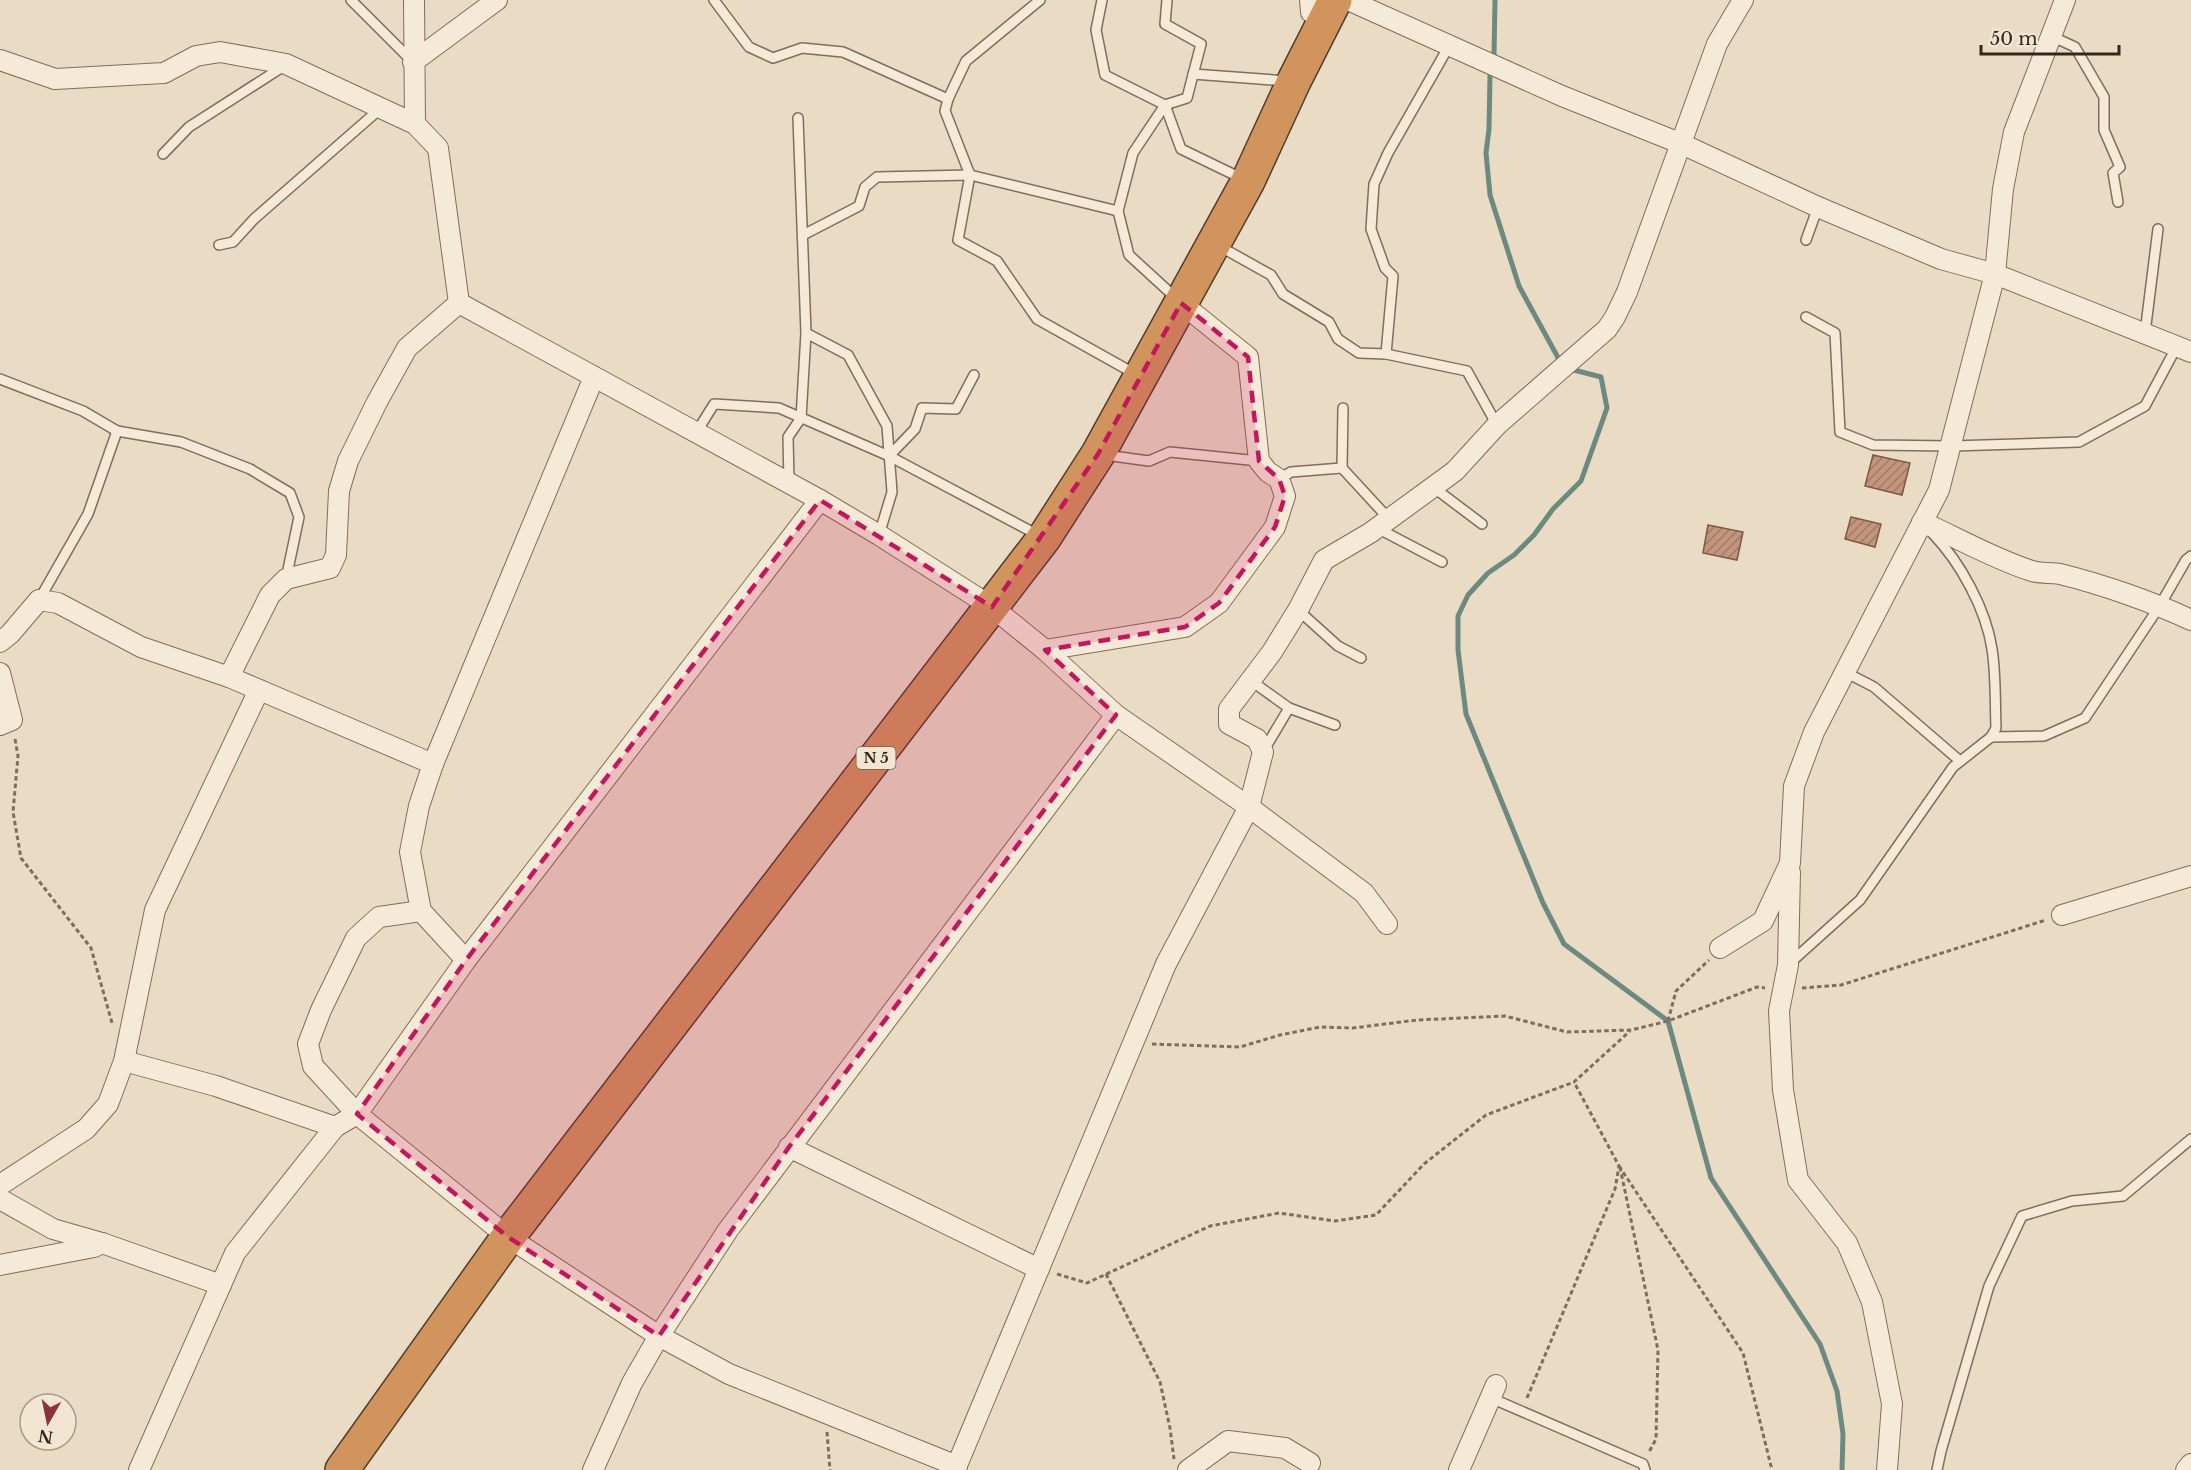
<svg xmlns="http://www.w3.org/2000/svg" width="2191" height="1470" font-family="'Libre Baskerville',serif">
	<defs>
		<pattern id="building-hatch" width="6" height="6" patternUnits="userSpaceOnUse" patternTransform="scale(1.5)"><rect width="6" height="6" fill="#c4957e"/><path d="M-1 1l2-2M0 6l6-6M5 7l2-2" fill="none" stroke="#a07a67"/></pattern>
	</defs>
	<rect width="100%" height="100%" fill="#eadbc4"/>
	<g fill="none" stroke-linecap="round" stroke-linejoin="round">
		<g stroke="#6d8a81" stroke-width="5">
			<polyline points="1494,56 1495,0"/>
			<polyline points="1490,75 1489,129 1486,153 1490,195 1519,286 1562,365"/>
			<polyline points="1570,369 1601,377 1607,408 1581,481 1553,509 1534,535 1514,555 1488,573 1468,595 1458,616 1458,650 1466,714 1543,903 1564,944 1668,1021 1711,1178 1820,1344 1837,1391 1843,1434 1842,1470"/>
		</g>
	</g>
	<g fill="url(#building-hatch)" stroke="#7f5744" stroke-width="1.5">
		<polygon points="1873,455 1910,463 1902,495 1865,486"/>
		<polygon points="1851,517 1881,524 1875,547 1845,539"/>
		<polygon points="1708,525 1743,532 1737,560 1703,553"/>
	</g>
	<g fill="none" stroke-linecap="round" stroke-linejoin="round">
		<g stroke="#826d5c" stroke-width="12">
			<g id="lane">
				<polyline points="351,0 413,62"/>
				<polyline points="714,0 749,47 773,58 802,48 843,52 948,99 945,111 970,175 958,240 997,261 1037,319 1137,375"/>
				<polyline points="1102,0 1096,30 1105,75 1165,105 1181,149 1243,179"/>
				<polyline points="1167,0 1165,24 1201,44 1187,98 1165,105 1133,153 1118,211 1129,255 1177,299"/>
				<polyline points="2051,36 2075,47 2104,97 2104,130 2120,167 2113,173 2118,202"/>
				<polyline points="1193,74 1287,81"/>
				<polyline points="948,99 966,61 1040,0"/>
				<polyline points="798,118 806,333 848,355 887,426 892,492 879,535"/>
				<polyline points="163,154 189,127 284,66"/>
				<polyline points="803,235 859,206 865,187 877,177 970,175 1118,211"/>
				<polyline points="1806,240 1818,207"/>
				<polyline points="219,245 233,242 254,219 381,108"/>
				<polyline points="1219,246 1271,275 1283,294 1329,322 1338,339 1359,353 1386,354 1467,371 1497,425"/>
				<polyline points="1806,317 1835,333 1840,432 1873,445 1952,446 2079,442 2145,406 2177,346"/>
				<polyline points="2145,333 2158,229"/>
				<polyline points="1386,354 1393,276 1385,268 1371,229 1374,184 1388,153 1449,46"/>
				<polyline points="0,379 83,411 117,431"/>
				<polyline points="696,433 714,404 779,408 889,456 1038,535"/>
				<polyline points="1105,455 1149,461 1170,452 1259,461"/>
				<polyline points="889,456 915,429 922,408 956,409 974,375"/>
				<polyline points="1342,468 1343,408"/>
				<polyline points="1279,479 1291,472 1342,468 1389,519"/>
				<polyline points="789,482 788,437 801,418 806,333"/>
				<polyline points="1433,487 1482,524"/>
				<polyline points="1377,528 1442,562"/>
				<polyline points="39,600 88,514 117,431 181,442 250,469 290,493 299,517 286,579"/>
				<polyline points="1298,610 1338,646 1361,658"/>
				<polyline points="1845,672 1874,687 1960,761"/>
				<polyline points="1250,680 1289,708 1335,725"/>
				<polyline points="1991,737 2044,736 2085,718 2159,607 2186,560 2191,556"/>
				<polyline points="1264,750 1289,708"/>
				<path d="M1790 963 1860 900 1953 767 1991 737 1996 728C1995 702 1996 674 1992 649 1986 609 1960 562 1933 534"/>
				<polyline points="1491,1398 1643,1464 1645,1470"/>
				<polyline points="1937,1470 1941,1451 1989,1286 2022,1216 2072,1201 2123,1196 2191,1139"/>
			</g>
		</g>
		<g stroke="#826d5c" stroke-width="22">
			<g id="street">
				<polyline points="414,0 415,124"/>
				<polyline points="1310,0 1311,12 1327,16"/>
				<polyline points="1348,0 1562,96 1682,144 1818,207 1941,259 1995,274 2191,352"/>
				<polyline points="0,60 55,79 164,73 196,56 220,52 286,64 415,124 438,148 459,303 820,500 879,535 992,607 1045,650 1116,715 1249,807 1364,893 1387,924"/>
				<polyline points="413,62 497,0"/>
				<path d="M1922 522C1958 538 1994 559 2032 571 2041 574 2051 572 2060 574 2101 584 2153 602 2191 620"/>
				<polyline points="0,642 10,634 39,600 58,603 141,647 229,677 433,764"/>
				<polyline points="1045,650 1185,627 1219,603 1275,527 1285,496 1279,479 1268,472 1259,461 1248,357 1181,303"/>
				<polyline points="0,673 12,720 0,725"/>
				<polyline points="229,677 270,595 286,579 330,568 336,555 339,491 348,461 377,402 407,348 459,303"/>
				<polyline points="1790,872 1788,965 1779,1011 1783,1090 1798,1180 1847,1243 1872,1302 1892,1404 1887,1470"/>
				<polyline points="421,911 379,917 356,938 321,1010 308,1044 313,1066 357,1114 508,1237 659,1336 729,1374 957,1466"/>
				<polyline points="2062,915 2191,876"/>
				<polyline points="1720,948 1763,921 1790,863 1794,786 1814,732 1939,490 1995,274 2003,189 2014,132 2065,0"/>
				<polyline points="466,960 421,911 410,852 419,806 433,764 594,377"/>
				<polyline points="124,1061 216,1086 335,1127"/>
				<polyline points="789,1147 1039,1269"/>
				<polyline points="0,1185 86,1129 108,1104 124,1061 155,910 259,690"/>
				<polyline points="0,1199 53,1229 102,1243 221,1285"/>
				<polyline points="0,1265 94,1247 102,1243"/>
				<polyline points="139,1470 235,1253 335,1127 357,1114 466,960 820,500"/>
				<polyline points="593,1470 632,1383 659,1336 728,1230 1116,715"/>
				<polyline points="955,1470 1166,964 1249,807 1263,752 1257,739 1229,724 1229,709 1272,652 1298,610 1324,560 1370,533 1455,471 1497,425 1607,329 1615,317 1627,292 1717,44 1743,0"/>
				<polyline points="1188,1470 1228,1441 1285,1448 1310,1463"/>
				<polyline points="1459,1470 1496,1385"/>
				<polyline points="2186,1470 2191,1464"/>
			</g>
		</g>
		<g stroke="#513d30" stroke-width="36">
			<polyline id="highway" points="342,1470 508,1237 1044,538 1098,454 1248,181 1294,81 1335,0"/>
		</g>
		<g stroke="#826d5c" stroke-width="3" stroke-dasharray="4.5 3" stroke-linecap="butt">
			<polyline points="15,739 18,756 13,812 21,858 91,948 112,1023"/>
			<polyline points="1802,988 1841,985 2046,920"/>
			<polyline points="1668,1021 1676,991 1709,960"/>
			<polyline points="1152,1044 1240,1047 1280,1035 1320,1027 1353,1028 1417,1020 1505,1016 1567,1032 1631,1030 1668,1021 1757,987 1765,988"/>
			<polyline points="1619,1166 1743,1353 1772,1470"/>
			<polyline points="1620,1167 1658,1350 1656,1439 1649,1452"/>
			<polyline points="1057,1274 1087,1283 1210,1226 1279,1213 1335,1221 1376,1215 1424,1164 1486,1115 1574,1082 1630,1031"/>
			<polyline points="1106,1274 1160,1382 1170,1428 1174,1459"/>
			<polyline points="1527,1398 1615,1189 1619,1166 1574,1082"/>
			<polyline points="827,1432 830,1470"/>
		</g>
		<use href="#lane" stroke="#f5e9d7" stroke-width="9"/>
		<use href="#street" stroke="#f5e9d7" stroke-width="20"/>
		<use href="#highway" stroke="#d1945d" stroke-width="33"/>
	</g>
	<path fill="#c2185b" fill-opacity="0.2" stroke="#c2185b" stroke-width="4.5" stroke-dasharray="12 8" stroke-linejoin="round" d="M1181 303 1248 357 1259 461 1279 479 1285 496 1275 527 1219 603 1185 627 1045 650 1116 715 789 1147 659 1336 508 1237 357 1114 466 960 820 500 992 607 1098 454Z"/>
	<g text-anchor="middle" stroke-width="6" stroke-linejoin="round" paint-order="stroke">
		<rect fill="#f2e6d3" stroke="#6d6055" stroke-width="1.5" x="856.5" y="747" width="39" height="22" rx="4.5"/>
		<g font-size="14" font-weight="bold" fill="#34271f">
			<text x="876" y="763">N 5</text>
		</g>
	</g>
	<g transform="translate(48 1422) rotate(189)"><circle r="28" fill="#f2e6d3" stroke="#a69a8b" stroke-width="1.5"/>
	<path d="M0-4.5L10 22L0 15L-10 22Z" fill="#8c323a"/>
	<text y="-9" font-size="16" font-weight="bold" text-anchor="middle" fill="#34271f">N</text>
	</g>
	<path d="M1981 45v9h138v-9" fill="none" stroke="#34271f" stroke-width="3"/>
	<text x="1990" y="45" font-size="18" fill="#34271f" stroke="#f2e6d3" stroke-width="4.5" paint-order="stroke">50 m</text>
</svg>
